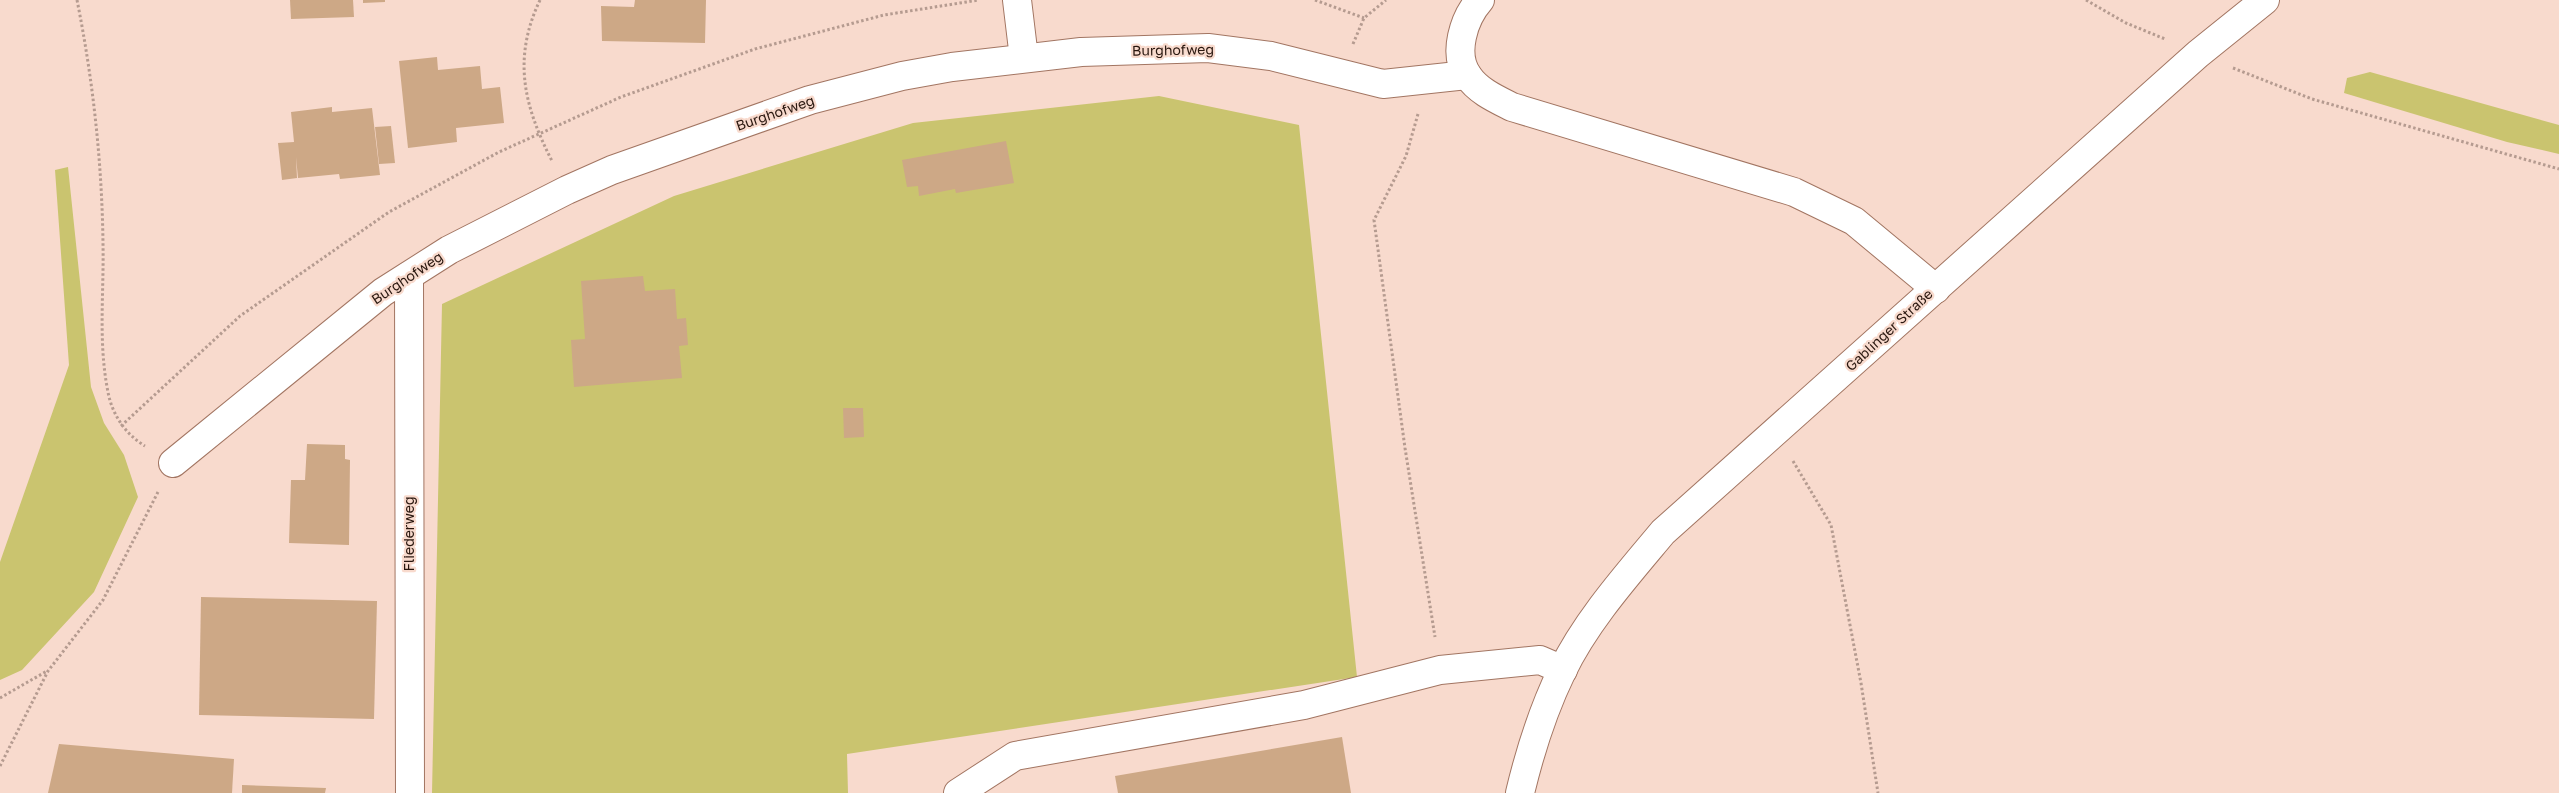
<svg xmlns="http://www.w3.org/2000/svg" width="2559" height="793" font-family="'Golos Text',sans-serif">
	<rect width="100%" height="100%" fill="#f8dacd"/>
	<g fill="#cac46f">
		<polygon points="2370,72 2559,125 2559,154 2507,142 2344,93 2347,78"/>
		<polygon points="1159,96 1299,125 1357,677 847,754 848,793 432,793 442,304 674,196 913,123"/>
		<polygon points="68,167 91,387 104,423 124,455 138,497 94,592 22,670 0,680 0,562 69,365 55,170"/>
	</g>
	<g fill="#cda886">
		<polygon points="290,0 353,0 354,17 291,19"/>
		<polygon points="363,0 385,0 385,2 363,3"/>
		<polygon points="635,0 706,0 705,43 602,41 601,6 634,7"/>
		<polygon points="437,57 438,70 480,66 482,89 500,87 504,123 456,128 457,142 408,148 399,61"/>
		<polygon points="332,107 332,112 372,108 380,175 340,179 339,174 298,178 296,157 297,178 282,180 278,143 294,142 291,112"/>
		<polygon points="391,126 395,163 379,164 375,127"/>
		<polygon points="1006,141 1014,183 956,193 955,189 919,196 918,186 907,187 902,160"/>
		<polygon points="643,276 645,291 675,289 677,319 686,318 688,345 679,346 682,378 574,387 571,340 585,339 581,281"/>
		<polygon points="843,408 863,408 864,437 844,438"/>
		<polygon points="307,444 345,445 345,459 350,460 349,545 289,543 291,480 305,480"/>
		<polygon points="201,597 377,601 374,719 199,715"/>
		<polygon points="1342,737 1351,793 1118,793 1115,776"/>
		<polygon points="59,744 234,759 232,793 48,793"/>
		<polygon points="242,785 326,788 325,793 242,793"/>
	</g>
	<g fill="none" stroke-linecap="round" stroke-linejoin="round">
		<g stroke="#a27562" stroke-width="30">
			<g id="minor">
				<polyline points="1017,0 1024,58"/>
				<path d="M1480 0C1464 18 1452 54 1468 76 1478 91 1496 99 1512 107L1794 192 1854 221 1936 289"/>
				<polyline points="409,276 410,793"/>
				<polyline points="173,463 383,292 449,250 567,190 612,170 810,100 902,76 952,67 1081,52 1208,48 1271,56 1383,84 1467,75"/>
				<polyline points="958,793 1015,756 1304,705 1440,670 1540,660 1563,670"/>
				<path d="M1520 793C1530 751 1543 710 1562 671 1586 621 1628 574 1663 532L2198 54 2265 0"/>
			</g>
		</g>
		<g stroke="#b59b90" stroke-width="3" stroke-dasharray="2.5 2.5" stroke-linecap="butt">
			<path d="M77 0C93 80 102 162 103 244 104 293 98 343 108 392 112 414 125 434 145 446"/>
			<path d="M540 0C512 59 524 106 552 161"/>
			<polyline points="1315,0 1364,18"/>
			<polyline points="2086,0 2126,23 2165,39"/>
			<polyline points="1353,44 1364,18 1386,0"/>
			<polyline points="2233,68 2312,99 2559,169"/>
			<polyline points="1418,114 1406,156 1374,220 1405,448 1435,637"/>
			<polyline points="121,426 240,316 389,212 499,152 621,97 755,49 884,15 979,0"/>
			<polyline points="1793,461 1831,525 1861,683 1878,793"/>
			<polyline points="0,698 47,671"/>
			<polyline points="0,766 48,671 103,600 158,492"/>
		</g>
		<use href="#minor" stroke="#fff" stroke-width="28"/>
	</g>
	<g text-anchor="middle" stroke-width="4.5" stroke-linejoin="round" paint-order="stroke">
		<g font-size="14" fill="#29170f" stroke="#f8dacd">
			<text transform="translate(1173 50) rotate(-1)" y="5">Burghofweg</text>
			<text transform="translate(775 113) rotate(-19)" y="5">Burghofweg</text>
			<text transform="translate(407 278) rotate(-34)" y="5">Burghofweg</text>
			<text transform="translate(1889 330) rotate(-43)" y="5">Gablinger Straße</text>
			<text transform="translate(409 534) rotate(-90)" y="5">Fliederweg</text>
		</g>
	</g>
</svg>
